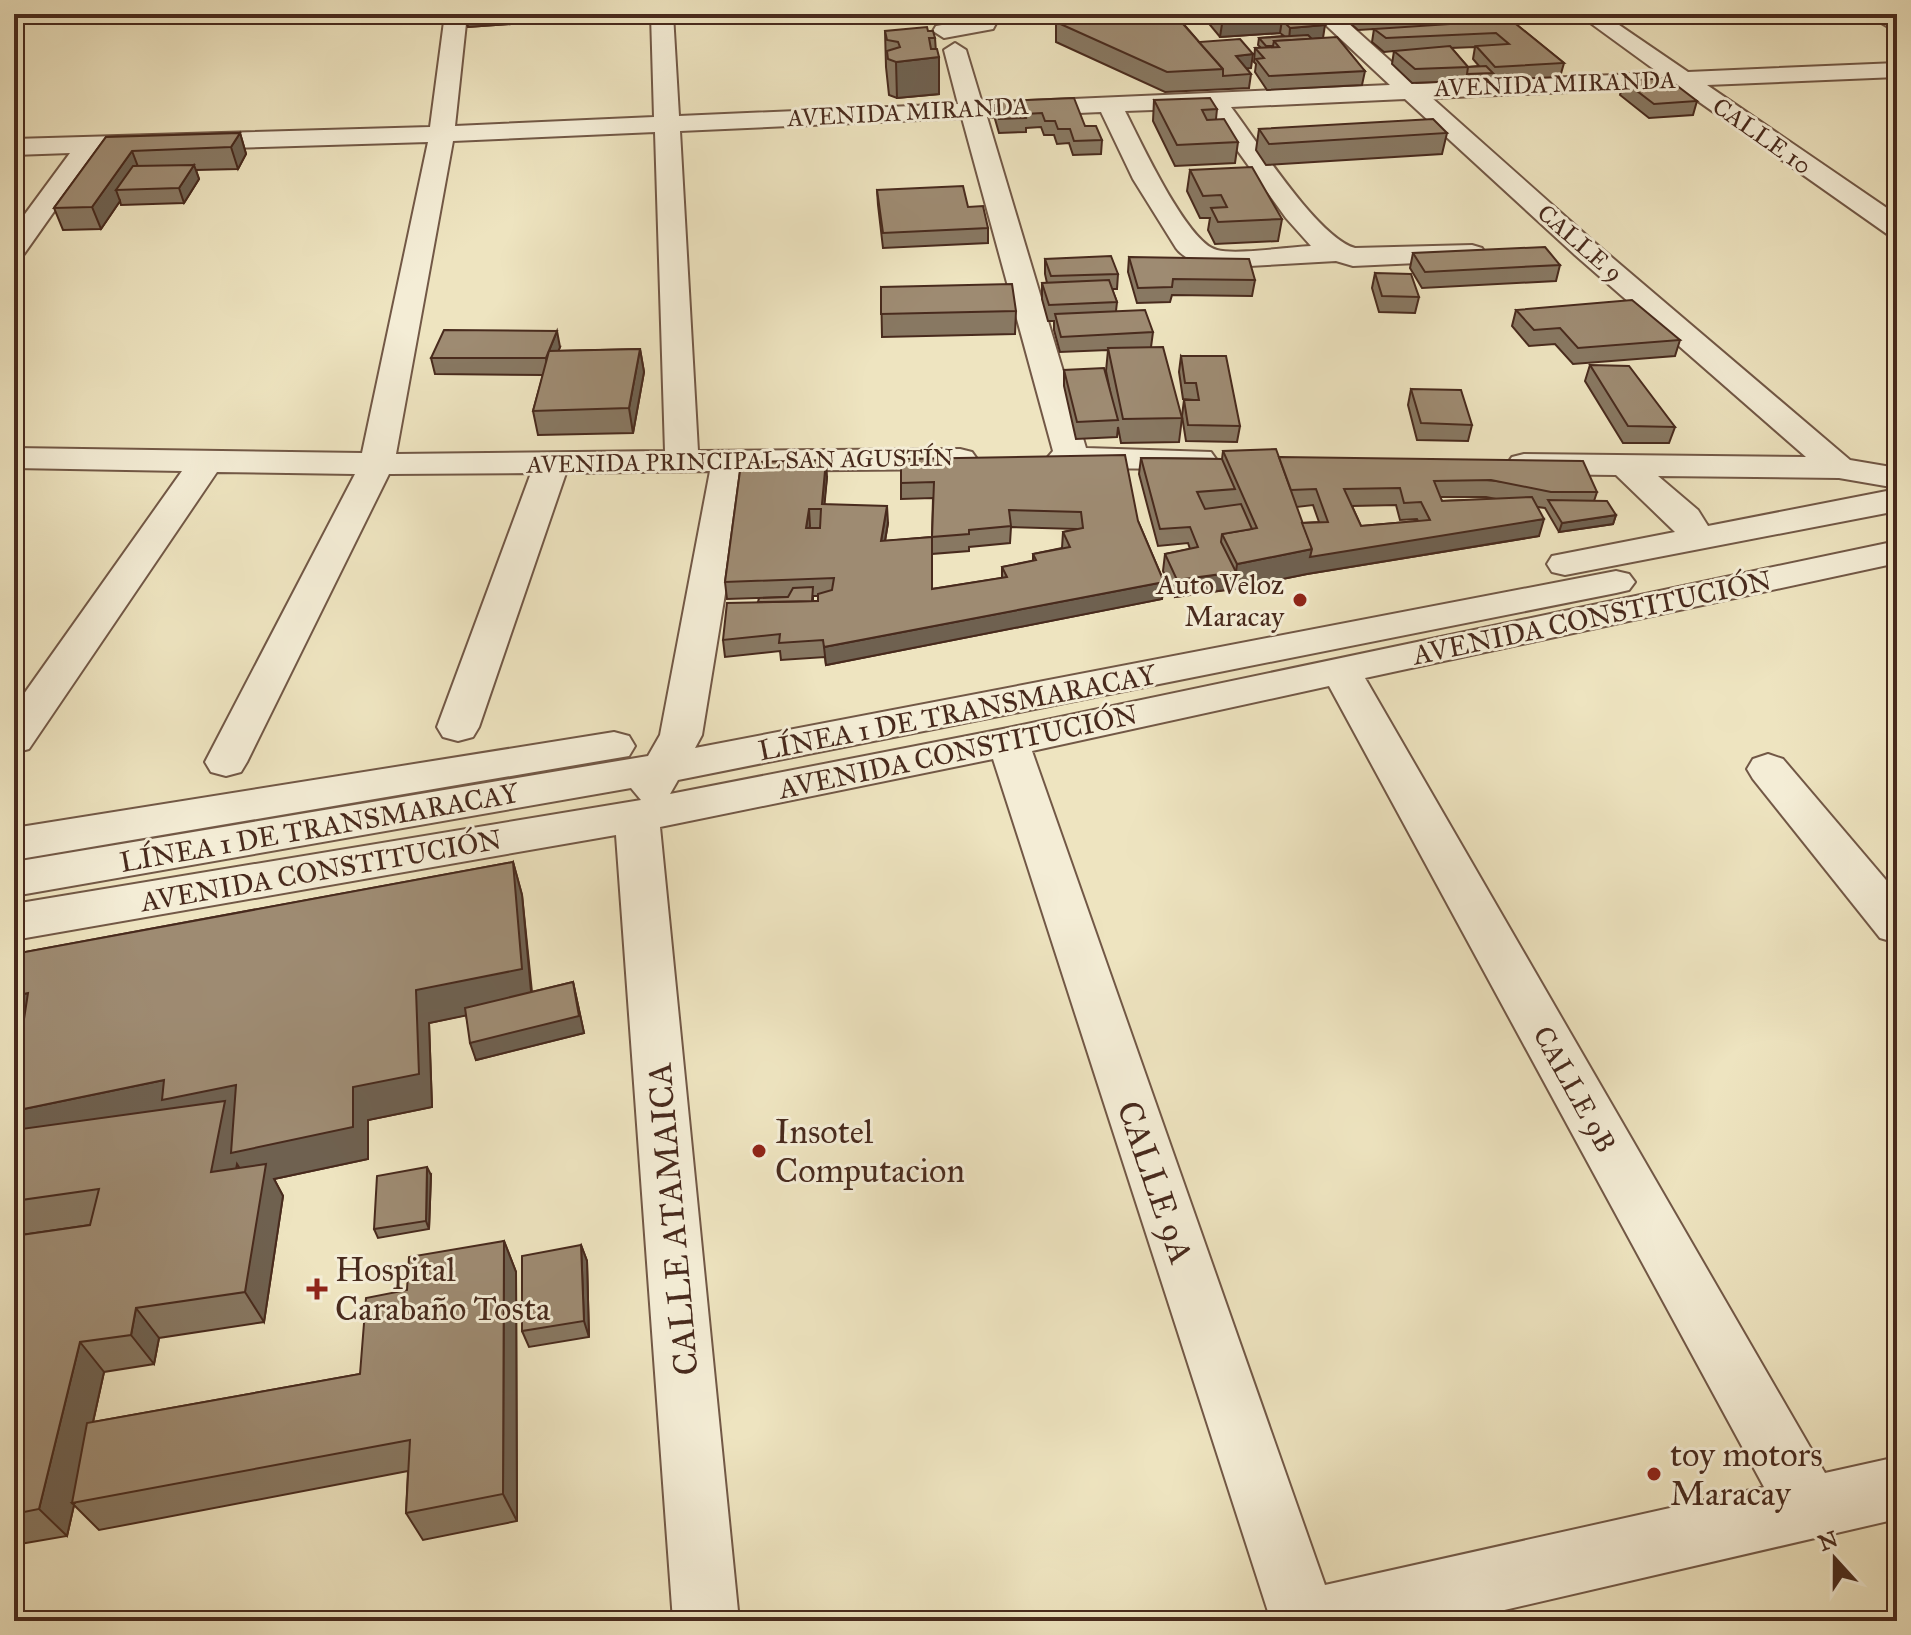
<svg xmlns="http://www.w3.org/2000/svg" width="1911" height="1635" font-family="'IM FELL Great Primer',serif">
	<rect width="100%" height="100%" fill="#eee4c0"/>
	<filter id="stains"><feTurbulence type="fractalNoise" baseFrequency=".0025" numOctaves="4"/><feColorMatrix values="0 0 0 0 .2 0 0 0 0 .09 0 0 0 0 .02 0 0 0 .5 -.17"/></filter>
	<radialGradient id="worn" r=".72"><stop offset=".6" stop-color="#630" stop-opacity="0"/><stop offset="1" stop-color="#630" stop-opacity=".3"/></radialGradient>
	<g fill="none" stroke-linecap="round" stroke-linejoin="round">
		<g stroke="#725846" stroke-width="4">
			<g id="minor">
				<path d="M445 14H467L455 126 654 117 651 14H673L679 116 958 104 944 50 955 43 966 50 982 103 1390 85 1314 14H1338L1416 84 1659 73 1578 14H1603L1688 72 1897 63V77L1707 85 1897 215V236L1887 234 1678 87 1432 98 1595 243 1850 460 1897 468V488L1839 478 1658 476 1698 510 1708 526 1897 489V511L1565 575 1552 572 1547 564 1552 556 1675 532 1616 475 1524 474 1512 471 1507 464 1512 457 1524 454 1806 457 1575 255 1405 99 1231 107C1257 141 1317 237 1355 248L1472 245 1482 248 1486 254 1482 260 1353 266 1336 261 1213 268C1200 264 1184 259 1176 248L1133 179 1101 112 987 117 1086 448 1211 452 1216 459 1211 466 1199 469 1064 468 1052 465 1047 458 1053 451 962 118 680 131 698 451 960 449 972 452 977 459 972 466 960 469 745 471 702 735 695 748 1616 571 1629 574 1635 582 1629 590 1616 593 678 780 670 794 1008 728 1897 541V563L1365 678 1825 1473 1897 1457V1519L1457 1621H1271L993 759 660 827 739 1621H673L616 835 14 940V904L641 800 631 788 14 896V862L648 756 660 735 710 471 566 473 479 727 473 737 458 741 443 737 437 727 531 473 389 474 247 762 241 772 226 776 211 772 205 762 355 474 217 472 29 749 14 753V708L182 471 14 468V448L362 453 428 142 96 152 24 254 14 256V229L70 153 14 155V139L430 127ZM1207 108 1286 218 1311 246C1287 247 1237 255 1217 250 1187 243 1140 140 1125 111ZM655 132 665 451 396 454 453 141ZM1329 686 1764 1487 1325 1585 1032 751Z"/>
				<polygon points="979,14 1001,14 993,29 944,38 933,31 936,26 977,19"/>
				<polygon points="1866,14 1897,16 1897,32"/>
				<polygon points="614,732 629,736 635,746 629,756 14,860 14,828"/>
				<polygon points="1768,754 1783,759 1897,893 1897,943 1880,938 1753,779 1747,769 1753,759"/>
			</g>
		</g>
		<use href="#minor" fill="#f4edd6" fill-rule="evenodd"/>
	</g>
	<g fill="#887862" stroke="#482a1d" stroke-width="2" fill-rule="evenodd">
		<polygon points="457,14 524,14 525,23 468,27 467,23 459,24"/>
		<polygon points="1086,14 1181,14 1180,20 1199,42 1251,68 1246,68 1251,74 1249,88 1165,92 1056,42 1056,22 1150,16 1148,14 1090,19"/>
		<polygon points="1201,14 1313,14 1323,38 1365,71 1362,85 1267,90 1255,72 1256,64 1254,62 1255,48 1261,48 1258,45 1259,38 1284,36 1280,33 1220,37"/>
		<path d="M1340 14H1463L1454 15 1460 20V24L1511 20 1564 63 1560 77 1412 83 1392 64 1394 51 1384 52 1372 42 1374 29 1358 30ZM1475 47 1473 59 1479 66 1468 67 1451 48Z"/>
		<polygon points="885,31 928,31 935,38 939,94 897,98 889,95 886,67"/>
		<polygon points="1624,81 1697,101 1693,115 1649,118 1620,95"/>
		<polygon points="1154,100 1217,109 1216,119 1238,142 1235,163 1175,166 1153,121"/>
		<polygon points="1003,101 1085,126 1102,140 1101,154 1073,155 1069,143 1057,144 1054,135 1044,135 1041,127 1026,128 1026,132 999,133 995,119 995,105"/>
		<polygon points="1259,129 1447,133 1442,154 1266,165 1256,150"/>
		<polygon points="240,133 246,154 238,169 196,170 199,179 184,203 121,205 120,201 101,229 63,230 54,208 106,137"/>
		<polygon points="1190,170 1282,219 1278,241 1215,244 1208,230 1210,218 1200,218 1187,191"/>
		<polygon points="877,190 968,207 988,228 988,243 883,248 878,205"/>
		<polygon points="1413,253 1560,265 1556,281 1422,288 1410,268"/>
		<polygon points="1129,257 1255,280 1252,296 1172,295 1170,302 1137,303 1128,272"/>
		<polygon points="1045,259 1118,274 1117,289 1112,289 1117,302 1116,311 1153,332 1151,347 1182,418 1179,442 1121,443 1118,427 1117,437 1076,439 1064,386 1064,370 1110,391 1106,371 1108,350 1060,352 1054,330 1054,321 1048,321 1042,299 1042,283 1047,283 1045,274"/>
		<polygon points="1375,273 1419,297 1415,313 1379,312 1372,288"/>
		<polygon points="881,287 1016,311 1015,334 882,337"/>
		<polygon points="1516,310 1680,340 1675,356 1573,364 1555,344 1529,346 1512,326"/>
		<polygon points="560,347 558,351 640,349 644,372 633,433 538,435 533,411 543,375 435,374 431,358"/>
		<polygon points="1181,356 1240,426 1237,442 1186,441 1182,416 1184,400 1194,400 1183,399 1179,372"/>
		<polygon points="1590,365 1675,427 1669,443 1623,443 1585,381"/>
		<polygon points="1411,389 1472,425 1468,441 1417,440 1408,405"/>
		<path d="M1223 451 1597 492 1594 501 1616 515 1613 524 1559 532 1545 508 1537 507 1539 536 1307 574 1233 589 1175 597 1163 571 1165 554 1190 549 1188 543 1158 546 1139 474 1141 458 1222 459ZM1440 497H1486L1496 499 1442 501ZM1313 505 1319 522 1302 523 1296 507ZM1396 505 1400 520 1417 519 1418 521 1361 526 1352 506Z"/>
		<path d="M901 459 1138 521 1164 582 1162 599 826 665 825 657 781 660 780 651 725 657 723 640 758 602 788 597 727 599 725 582 740 471 827 477 824 504 888 523 885 541 932 537 933 498 901 499ZM1011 527 1077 529 1063 532 1062 548 1033 554V561L1002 567V578L932 589V554L969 551V547L1010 543ZM813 596H818V601H813Z"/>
		<polygon points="513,862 522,895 532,992 573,982 584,1033 476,1060 466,1015 429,1023 432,1107 368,1120 368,1159 274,1179 283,1196 264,1322 159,1338 154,1364 104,1372 93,1422 360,1374 407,1290 504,1241 516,1272 517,1521 423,1540 406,1513 408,1471 99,1530 74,1505 67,1536 14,1545 14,1236 90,1225 14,1236 14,954"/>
		<polygon points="431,1175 429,1229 378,1238 374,1229"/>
		<polygon points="581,1245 587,1261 589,1337 529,1347 522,1331"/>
	</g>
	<g fill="#6f6150" stroke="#482a1d" stroke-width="2">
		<polygon points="465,14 524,14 525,23 468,27"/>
		<polygon points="1058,14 1058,20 1042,22 1042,15"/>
		<polygon points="1090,14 1148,14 1090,19"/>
		<polygon points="1282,20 1280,33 1220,37 1222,24"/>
		<polygon points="1325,25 1323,38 1289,41 1290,28"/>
		<polygon points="1253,54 1251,68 1234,70 1236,56"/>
		<polygon points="939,57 939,94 897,98 896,62"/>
		<polygon points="240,133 246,154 238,169 231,147"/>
		<polygon points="132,151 140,172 116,190 120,201 101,229 92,207"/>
		<polygon points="194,165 199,179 184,203 179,188"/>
		<polygon points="557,331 560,347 549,375 546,358"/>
		<polygon points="640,349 644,372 633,433 629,408"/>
		<polygon points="826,460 827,477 823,521 822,504"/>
		<polygon points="887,506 888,523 882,558 881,541"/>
		<polygon points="809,509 810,526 807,544 806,528"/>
		<polygon points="1616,515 1613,524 1559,532 1562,523"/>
		<polygon points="1544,519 1539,536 1307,574 1233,589 1175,597 1177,580 1236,572 1237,564 1312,549"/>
		<polygon points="1164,582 1162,599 826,665 824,647"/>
		<polygon points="513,862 522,895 532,1002 429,1023 432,1107 368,1120 368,1159 274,1179 283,1196 264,1322 245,1292 250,1185 237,1164 230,1204 14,1148 14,1111 164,1080 236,1085 353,1087 416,990"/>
		<polygon points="573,982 584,1033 476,1060 470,1043"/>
		<polygon points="28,993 50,1026 14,1033 14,996"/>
		<polygon points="427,1167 431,1175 429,1229 426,1221"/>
		<polygon points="504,1241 516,1272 517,1521 503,1494"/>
		<polygon points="581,1245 587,1261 589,1337 584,1321"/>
		<polygon points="136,1308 159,1338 154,1364 131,1335"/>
		<polygon points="80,1342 104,1372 75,1503 72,1503 74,1505 67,1536 39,1509"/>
	</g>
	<g fill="#9e8b72" stroke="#482a1d" stroke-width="2" fill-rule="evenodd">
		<polygon points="1213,14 1313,14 1325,25 1290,28 1282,20 1222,24"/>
		<polygon points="1356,14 1408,14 1360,17"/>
		<polygon points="1421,14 1453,14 1460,20 1430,22"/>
		<polygon points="1176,16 1223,69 1167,72 1056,22"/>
		<polygon points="1511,20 1564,63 1495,67 1476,46 1509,44 1496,33 1386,38 1374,29"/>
		<polygon points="927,27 928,31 933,31 935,38 929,38 931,49 937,49 939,57 896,62 888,59 887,51 900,47 898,42 887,40 885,31"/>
		<polygon points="1308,35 1312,39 1274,41 1273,46 1266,46 1259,38"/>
		<polygon points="1337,37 1365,71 1269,76 1256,59 1264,58 1255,48 1279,47 1274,41"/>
		<polygon points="1240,39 1253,54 1236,56 1251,74 1223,76 1223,69 1199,42"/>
		<polygon points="1450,46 1468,67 1415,69 1394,51"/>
		<polygon points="1486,66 1493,73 1467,74 1468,67"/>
		<polygon points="1667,78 1697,101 1654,104 1624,81"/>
		<polygon points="1074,98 1085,126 1096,126 1102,140 1074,141 1070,129 1058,129 1055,121 1045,121 1042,113 1025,114 1026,118 999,119 995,105 1003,101"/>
		<polygon points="1210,98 1217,109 1202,110 1207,120 1224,119 1238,142 1177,145 1154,100"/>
		<polygon points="1433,119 1447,133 1269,144 1259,129"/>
		<polygon points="240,133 231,147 132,151 92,207 54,208 106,137"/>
		<polygon points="194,165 179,188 116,190 133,166"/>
		<polygon points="1252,167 1282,219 1218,222 1211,208 1227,207 1221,195 1203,196 1190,170"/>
		<polygon points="963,186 968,207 983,206 988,228 883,233 877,190"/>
		<polygon points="1545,247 1560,265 1425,272 1413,253"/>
		<polygon points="1111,256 1118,274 1051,276 1045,259"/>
		<polygon points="1129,257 1249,259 1255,280 1173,279 1172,287 1138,288"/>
		<polygon points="1375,273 1411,274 1419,297 1382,296"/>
		<polygon points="1109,280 1117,302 1049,305 1042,283"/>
		<polygon points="1012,284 1016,311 881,314 881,287"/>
		<polygon points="1632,300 1680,340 1578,348 1560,328 1534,330 1516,310"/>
		<polygon points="1145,310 1153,332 1061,337 1055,314"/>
		<polygon points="444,330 557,331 546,358 431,358"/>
		<polygon points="1163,347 1182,418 1123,419 1108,348"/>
		<polygon points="640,349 629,408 533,411 549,351"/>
		<polygon points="1181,356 1226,356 1240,426 1188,425 1184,400 1199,400 1196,383 1185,383"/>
		<polygon points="1590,365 1629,366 1675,427 1628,426"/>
		<polygon points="1104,368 1118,420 1077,422 1064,370"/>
		<polygon points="1411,389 1461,390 1472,425 1421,423"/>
		<polygon points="1276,449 1312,549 1237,564 1222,534 1257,528 1223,451"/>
		<path d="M1125 455 1138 521 1164 582 824 647 823 640 779 643 780 634 723 640 727 603 818 601V594L832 590 834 578 725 582 740 471 754 462 826 460 822 504 887 506 881 541 932 537 934 482 901 483V459ZM809 509H821L820 528H806ZM1009 510 1081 512 1083 528 1063 532 1070 547 1033 554 1036 560 1002 567 1007 577 932 589V537L969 534V530L1011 526Z"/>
		<path d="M1279 457 1583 461 1597 492H1551L1491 480 1434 481 1442 501 1532 497 1544 519 1310 557 1312 549 1302 523 1328 522 1316 489 1291 490ZM1400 488 1404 503 1421 502 1430 520 1361 526 1344 489Z"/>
		<polygon points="1141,458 1222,459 1235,489 1197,492 1205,509 1241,504 1252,529 1222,534 1221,542 1236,572 1177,580 1165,554 1198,547 1190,527 1160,529"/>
		<polygon points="1548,500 1607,501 1616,515 1562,523"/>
		<polygon points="813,587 812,601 758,602 759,598 788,597 793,588"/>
		<polygon points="513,862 522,969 416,990 419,1074 353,1087 353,1127 231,1153 236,1085 162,1100 164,1080 14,1111 14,1021 24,1019 28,993 14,996 14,954"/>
		<polygon points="573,982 579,1016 470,1043 465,1008"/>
		<polygon points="225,1101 211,1172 266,1164 245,1292 136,1308 131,1335 80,1342 39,1509 14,1514 14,1236 90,1225 99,1189 14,1201 14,1130"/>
		<polygon points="427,1167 426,1221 374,1229 377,1176"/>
		<polygon points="504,1241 503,1494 406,1513 410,1440 72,1503 87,1423 360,1374 366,1298 407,1290 409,1257"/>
		<polygon points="581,1245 584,1321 522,1331 522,1256"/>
	</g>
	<g fill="#8f2418" stroke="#f4edd6" stroke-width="3">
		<circle cx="1300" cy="600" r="8"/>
		<circle cx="759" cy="1151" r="8"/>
		<path d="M313 1277h8v8h8v8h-8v8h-8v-8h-8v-8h8z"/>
		<circle cx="1654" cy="1474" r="8"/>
	</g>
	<g text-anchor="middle" stroke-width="6" stroke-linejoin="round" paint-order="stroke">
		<g font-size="24" fill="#482a1d" stroke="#f4edd6">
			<text transform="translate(1555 84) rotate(-2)" y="8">AVENIDA MIRANDA</text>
			<text transform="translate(908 112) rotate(-3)" y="8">AVENIDA MIRANDA</text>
			<text transform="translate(1762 136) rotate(35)" y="8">CALLE 10</text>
			<text transform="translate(1580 243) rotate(41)" y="8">CALLE 9</text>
			<text transform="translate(740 461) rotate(-1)" y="8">AVENIDA PRINCIPAL SAN AGUSTÍN</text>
		</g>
		<g font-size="28" fill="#482a1d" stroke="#f4edd6" text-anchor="end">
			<text x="1284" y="594">Auto Veloz<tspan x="1284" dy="32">Maracay</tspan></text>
		</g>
		<g font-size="28" fill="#482a1d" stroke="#f4edd6">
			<text transform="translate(1592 617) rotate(-12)" y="10">AVENIDA CONSTITUCIÓN</text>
			<text transform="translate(957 712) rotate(-11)" y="10">LÍNEA 1 DE TRANSMARACAY</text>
			<text transform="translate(958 751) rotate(-12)" y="10">AVENIDA CONSTITUCIÓN</text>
			<text transform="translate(319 827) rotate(-10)" y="10">LÍNEA 1 DE TRANSMARACAY</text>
			<text transform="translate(321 870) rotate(-10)" y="10">AVENIDA CONSTITUCIÓN</text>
			<text transform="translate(1575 1089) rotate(61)" y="10">CALLE 9B</text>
		</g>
		<g font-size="34" fill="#482a1d" stroke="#f4edd6" text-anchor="start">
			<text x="775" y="1143">Insotel<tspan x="775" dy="39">Computacion</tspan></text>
			<text x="335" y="1281">Hospital<tspan x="335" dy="39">Carabaño Tosta</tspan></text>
			<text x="1670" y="1466">toy motors<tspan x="1670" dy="39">Maracay</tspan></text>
		</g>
		<g font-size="34" fill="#482a1d" stroke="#f4edd6">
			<text transform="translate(1156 1182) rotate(71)" y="12">CALLE 9A</text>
			<text transform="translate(672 1219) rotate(-95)" y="12">CALLE ATAMAICA</text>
		</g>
	</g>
	<rect width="1911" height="1635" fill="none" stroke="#eee4c0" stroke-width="48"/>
	<rect x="16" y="16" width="1879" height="1603" fill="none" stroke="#482a1d" stroke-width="4"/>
	<rect x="24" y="24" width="1863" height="1587" fill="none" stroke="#482a1d" stroke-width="2"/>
	<g transform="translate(1835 1559) rotate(339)" stroke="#f4edd6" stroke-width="6" paint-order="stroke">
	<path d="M0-6L14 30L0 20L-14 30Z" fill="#482a1d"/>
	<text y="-12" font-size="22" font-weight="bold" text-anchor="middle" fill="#482a1d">N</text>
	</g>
	<rect width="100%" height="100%" filter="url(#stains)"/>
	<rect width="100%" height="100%" fill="url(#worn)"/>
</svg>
